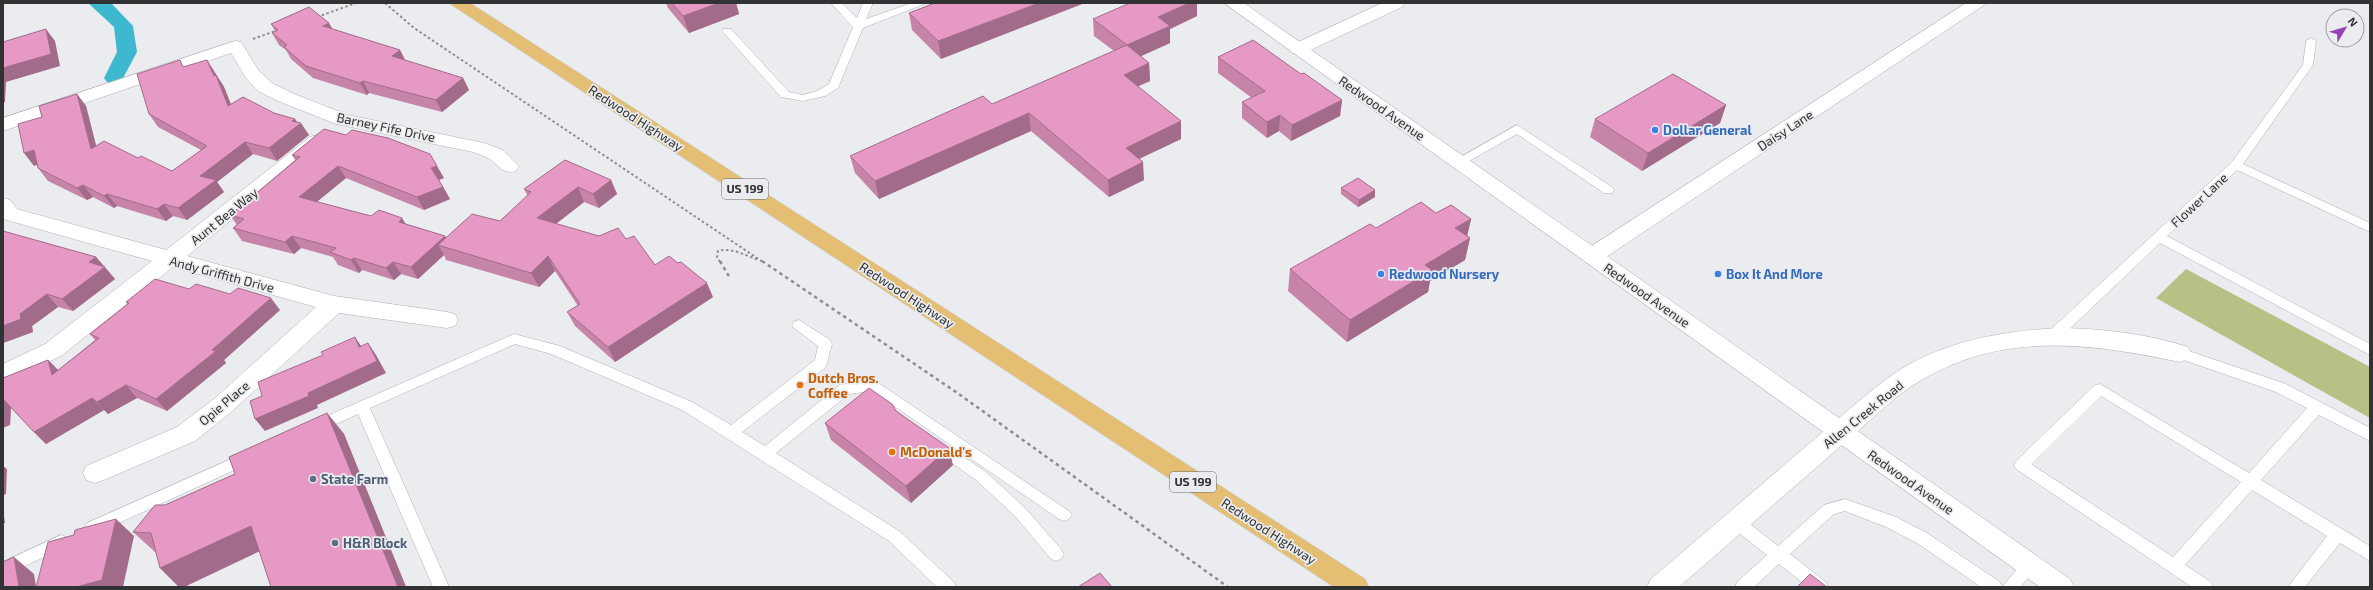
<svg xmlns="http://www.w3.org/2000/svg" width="2373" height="590" font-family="'Exo 2',sans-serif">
	<rect width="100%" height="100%" fill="#eaecef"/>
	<polygon fill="#b6c285" points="2186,269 2370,367 2370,418 2156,298"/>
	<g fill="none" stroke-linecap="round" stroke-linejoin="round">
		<polygon fill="#3eb8ce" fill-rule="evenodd" points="88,3 111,3 133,26 137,52 121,82 114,84 107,82 104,78 117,52 114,27"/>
		<g stroke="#aeb0b3" stroke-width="1">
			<g id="service">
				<polygon points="831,3 842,3 857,18 863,3 873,3 866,19 912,3 927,3 863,28 838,88 825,96 803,101 781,97 722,31 723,29 731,29 789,92 803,95 817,91 829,84 853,27"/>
				<polygon points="2311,38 2316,41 2313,65 2243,164 2370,223 2370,232 2237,170 2167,236 2370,344 2370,355 2160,243 2058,340 2048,340 2046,336 2048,332 2232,162 2303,65 2306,41"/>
				<polygon points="1517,125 1612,187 1614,190 1612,193 1604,193 1517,134 1462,165 1458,166 1452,162"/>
				<polygon points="799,320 830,340 832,344 826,367 742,432 765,446 840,385 874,380 1069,511 1072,515 1069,519 1064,521 1059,519 872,391 849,394 776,453 899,531 954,582 956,587 937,587 889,541 682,410 551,354 515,344 370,408 449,587 433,587 358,414 316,433 311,431 309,427 311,423 514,334 560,346 692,402 731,425 815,360 818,346 794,328 792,325 794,322"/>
				<path d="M2180 348 2286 384 2370 428V441L2319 415 2261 480 2370 546V561L2340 543 2305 587H2288L2327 536 2252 490 2185 565 2211 582 2213 587H2192L2016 469 2014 465 2016 461 2095 385 2100 384 2249 473 2307 408 2276 392 2175 357 2173 353 2175 349ZM2101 396 2241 482 2173 557 2031 464Z"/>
				<polygon points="937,439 986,472 1025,508 1061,549 1064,554 1061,559 1056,561 1051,559 1015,516 976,480 932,449 930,445 932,441"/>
				<polygon points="247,452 252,454 254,458 252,462 97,533 92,534 87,533 84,528 87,523"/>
				<polygon points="1845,499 1896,517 1927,533 2000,582 2002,587 1981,587 1917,543 1886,527 1845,511 1834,514 1790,554 1826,582 1828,587 1808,587 1779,564 1754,587 1735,587 1737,582 1767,555 1731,527 1728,522 1731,517 1736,516 1741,517 1778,546 1824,505"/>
				<polygon points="61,535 66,537 69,542 66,547 3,576 3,562"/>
				<polygon points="2030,559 2036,561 2038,566 2020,587 2002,587 2024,561"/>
			</g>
		</g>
		<g stroke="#aeb0b3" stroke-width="1">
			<g id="minor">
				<polygon points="1382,3 1405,3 1402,7 1304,53 1292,53 1289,49 1292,45"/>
				<polygon points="1966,3 1987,3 1600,261 1592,263 1584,261 1581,256 1584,251"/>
				<path d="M235 41 241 42 259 71 272 83 292 93 348 115 484 143 503 150 519 166 516 171C501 175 499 164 488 158 483 156 478 154 473 152L336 124 278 101 258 91 246 78 231 53 3 131V118Z"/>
				<polygon points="317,135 324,137 327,141 324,145 187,256 334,296 447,312 455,314 458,320 455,326 447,328 339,313 230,413 195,441 104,480 95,483 86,480 83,473 86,466 177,427 214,399 316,307 173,267 61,356 3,383 3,364 45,344 152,261 3,219 3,198 10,200 17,209 166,250 310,137"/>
				<path d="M2063 328C2105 329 2148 334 2188 347L2191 353 2188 359 2180 362C2092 344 2007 331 1925 378 1896 394 1873 418 1849 439L1840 442 1831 439 1828 432 1831 425C1856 404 1880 381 1908 365 1955 339 2010 330 2063 328Z"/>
			</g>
		</g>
		<g stroke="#aeb0b3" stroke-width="1">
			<polygon id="tertiary" points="1840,422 1849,425 1852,432 1849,439 1679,587 1647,587 1651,579 1831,425"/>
		</g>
		<g stroke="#aeb0b3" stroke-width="1">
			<polygon id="secondary" points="1224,3 1244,3 2070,579 2074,587 2040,587"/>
		</g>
		<g stroke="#c9caca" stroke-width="1">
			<polygon id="trunk" points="449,3 470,3 1365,579 1369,587 1334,587"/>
		</g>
		<g stroke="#8d8e90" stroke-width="2" stroke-dasharray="2.5 2.5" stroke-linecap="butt">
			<polyline points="385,3 414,28 763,262"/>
			<polyline points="317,17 356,3"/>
			<polyline points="253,39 278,30"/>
			<path d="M720 262 717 257 718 251C732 247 746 256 759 260"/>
		</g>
		<g stroke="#8d8e90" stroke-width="2.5" stroke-dasharray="3.5 3.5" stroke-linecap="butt">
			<polyline points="720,261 730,278"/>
			<polyline points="762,261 956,392 1228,587"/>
		</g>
		<use href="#service" fill="#fff" fill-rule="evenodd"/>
		<use href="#minor" fill="#fff" fill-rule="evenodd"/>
		<use href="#tertiary" fill="#fff" fill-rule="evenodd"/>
		<use href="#secondary" fill="#fff" fill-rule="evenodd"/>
		<use href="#trunk" fill="#e4be73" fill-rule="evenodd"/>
	</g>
	<g fill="#c784a9">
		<polygon points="666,3 736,3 739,14 689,33 668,8"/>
		<polygon points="935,3 941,59 912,30 909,13"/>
		<polygon points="1197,16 1170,29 1170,43 1141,56 1149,63 1150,81 1138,86 1181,139 1139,159 1144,180 1109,197 1031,131 879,199 855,173 850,156 992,104 1114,51 1094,36 1093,19"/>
		<polygon points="271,24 332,29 400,50 405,60 463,78 469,90 442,112 369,93 367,95 313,78 291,59 286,50 279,45 272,33 275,31"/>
		<polygon points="1218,57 1301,74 1342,100 1340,116 1291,141 1279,131 1267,138 1242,118 1242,102 1252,98 1218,73"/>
		<polygon points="207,60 224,87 231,104 274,113 295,119 297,122 309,135 277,161 253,154 217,182 224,192 187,220 173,216 166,221 117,206 114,208 93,197 87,200 48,181 38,168 37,164 34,166 42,117 77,94 86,106 96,146 138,158 172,171 201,150 158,127 149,114 185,67"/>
		<polygon points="1726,105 1720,123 1642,171 1590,137 1595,119"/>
		<polygon points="292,155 444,178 439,180 450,199 424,210 346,178 316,202 371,216 405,224 445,236 446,237 500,221 528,196 524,189 611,180 617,194 599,208 584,202 556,224 599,236 626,239 655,265 713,297 615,362 575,326 567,312 578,306 555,271 539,287 446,260 444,255 418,279 401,274 394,280 362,270 359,273 338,265 333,257 301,248 294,254 242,241 233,228 237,225 230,215 295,160"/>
		<polygon points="1341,188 1375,190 1375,197 1358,207 1341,194"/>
		<polygon points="1436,213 1471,219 1467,236 1470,238 1465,260 1430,281 1428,292 1347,342 1288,291 1290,269 1376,228"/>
		<polygon points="3,231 96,257 115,279 73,311 58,307 32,326 33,332 3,343"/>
		<polygon points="189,289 280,310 224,360 226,363 167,411 137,398 108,414 104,410 46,444 34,432 11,407 10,425 3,378 48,360 58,370 95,340 90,334 128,305 126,302"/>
		<polygon points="896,411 953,465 911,503 831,440 825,423"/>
		<polygon points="327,413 344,434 406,587 271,587 260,551 184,587 179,587 160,568 156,553 155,552 133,532 165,505 235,474"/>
	</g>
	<g fill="#a26b8a">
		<polygon points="719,3 736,3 739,14 689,33 683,16"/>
		<polygon points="1039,3 1085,3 941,59 938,41"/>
		<polygon points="1189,3 1197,3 1197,16 1170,29 1170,43 1128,62 1127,45 1158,17"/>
		<polygon points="329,23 336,35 323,26"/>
		<polygon points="46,29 55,41 60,66 6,82 5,102 3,103 3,68"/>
		<polygon points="400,50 406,62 392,56"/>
		<polygon points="207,60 224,87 236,118 228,106"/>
		<polygon points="1149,63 1150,81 1125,92 1124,75"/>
		<polygon points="463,78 469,90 442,112 436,100"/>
		<polygon points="363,81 369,93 367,95 360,83"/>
		<polygon points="77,94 86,106 100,161 91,149"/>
		<polygon points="1342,100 1340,116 1291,141 1292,125"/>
		<polygon points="1726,105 1720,123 1642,171 1648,153"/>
		<polygon points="1029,113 1031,131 879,199 875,181"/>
		<polygon points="1280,115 1279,131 1267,138 1267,122"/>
		<polygon points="295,119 299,125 301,123 309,135 277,161 269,148 292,121"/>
		<polygon points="1181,121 1181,139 1126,165 1126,148"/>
		<polygon points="245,142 253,154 217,182 224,192 187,220 178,208 200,176"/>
		<polygon points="34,150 44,162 34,166 24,153"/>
		<polygon points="1143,162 1144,180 1109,197 1108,180"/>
		<polygon points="338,166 346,178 307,210 299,197"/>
		<polygon points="437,166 444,178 438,180 431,168"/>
		<polygon points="611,180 617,194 599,208 593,194"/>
		<polygon points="83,185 93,197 87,200 77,188"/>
		<polygon points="443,187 450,199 424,210 417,197"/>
		<polygon points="578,187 584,202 544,233 537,218"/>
		<polygon points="1375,190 1375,197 1358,207 1359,200"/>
		<polygon points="107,194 117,206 114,208 104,196"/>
		<polygon points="164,204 173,216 166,221 157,209"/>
		<polygon points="402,218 410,231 399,222"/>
		<polygon points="1471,219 1466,241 1455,228"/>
		<polygon points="292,236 301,248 294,254 285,242"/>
		<polygon points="445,236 452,248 438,245 444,255 418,279 411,267"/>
		<polygon points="1470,238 1465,260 1430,281 1428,292 1347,342 1350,320 1425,265"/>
		<polygon points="548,256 555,271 539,287 531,273"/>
		<polygon points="96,257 115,279 73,311 62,299 89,262"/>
		<polygon points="354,258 362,270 359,273 351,260"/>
		<polygon points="393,262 401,274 394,280 386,268"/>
		<polygon points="707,283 713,297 615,362 608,347"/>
		<polygon points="47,294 58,307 32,326 33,332 3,343 3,326"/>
		<polygon points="271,298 280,310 224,360 226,363 167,411 156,399"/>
		<polygon points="355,337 363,349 359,347"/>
		<polygon points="368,343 376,355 386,373 317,405 318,408 265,431 255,419 308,393"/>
		<polygon points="48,360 60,372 52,375"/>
		<polygon points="126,385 137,398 108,414 97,402"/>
		<polygon points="3,398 11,405 10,425 3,428"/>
		<polygon points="92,398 104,410 46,444 34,432"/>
		<polygon points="327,413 344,434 406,587 398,587"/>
		<polygon points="949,448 953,465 911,503 906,486"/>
		<polygon points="3,466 7,469 6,494 3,495"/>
		<polygon points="3,510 5,523 3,523"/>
		<polygon points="116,519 134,536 123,587 76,587"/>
		<polygon points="251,526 270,546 184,587 179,587 160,568"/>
		<polygon points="14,557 34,574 36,587 19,587"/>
	</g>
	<g fill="#e799c5" stroke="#a26b8a">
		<polygon points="672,3 719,3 683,16"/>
		<polygon points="935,3 1039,3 938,41 909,13"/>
		<polygon points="1130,3 1189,3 1158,17 1170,26 1127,45 1093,19"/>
		<polygon points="309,7 329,23 323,26 400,50 392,56 463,78 436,100 363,81 360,83 306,66 284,47 287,45 272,33 278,30 271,24"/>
		<polygon points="46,29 51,54 3,68 3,42"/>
		<polygon points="1253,40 1301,74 1304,73 1342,100 1292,125 1280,115 1267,122 1242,102 1265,91 1218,57"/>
		<polygon points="1127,45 1149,63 1124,75 1181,121 1126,148 1143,162 1108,180 1029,113 875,181 850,156 983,96 992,104"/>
		<polygon points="180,60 183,67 207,60 214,76 216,75 228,106 243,97 274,113 295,119 292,121 301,123 269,148 245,142 200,176 216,180 178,208 164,204 157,209 107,194 104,196 83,185 77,188 38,168 34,150 24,153 18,124 42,117 39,106 77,94 91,149 104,141 138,158 141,156 172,171 207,146 149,114 137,74"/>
		<polygon points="1673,74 1726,105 1648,153 1595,119"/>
		<polygon points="324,129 346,135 352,130 388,138 430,154 437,166 431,168 443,187 417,197 338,166 299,197 371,216 379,210 402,218 399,222 445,236 411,267 393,262 386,268 354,258 351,260 330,252 336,248 292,236 285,242 233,228 244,219 230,215 300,157 292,155"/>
		<polygon points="565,160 611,180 593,194 578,187 537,218 599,236 618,228 626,239 634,236 655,265 669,256 678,263 681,262 707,283 608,347 567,312 580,304 548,256 531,273 438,245 472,214 500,221 531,192 524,189"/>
		<polygon points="1358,178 1375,190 1359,200 1341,188"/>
		<polygon points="1421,202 1436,213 1451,205 1471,219 1455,228 1470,238 1425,265 1432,270 1350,320 1290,269 1370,224 1376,228"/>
		<polygon points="3,231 96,257 89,262 105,267 62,299 47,294 20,314 21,319 3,326"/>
		<polygon points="155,279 189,289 196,284 230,294 238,288 271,298 212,350 216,351 156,399 126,385 97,402 92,398 34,432 3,399 3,378 48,360 52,375 99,338 90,334 129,303 126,302"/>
		<polygon points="355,337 359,347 368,343 377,361 308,393 309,396 255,419 250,401 262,396 258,382 323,355 321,352"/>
		<polygon points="869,388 892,404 896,411 949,448 906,486 825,423"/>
		<polygon points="327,413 398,587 271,587 251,526 160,568 151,533 133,532 155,505 165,505 235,474 229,457"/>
		<polygon points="116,519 102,580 76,587 36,587 48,542 74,535 75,530"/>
		<polygon points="14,557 19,587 3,587 3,562"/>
		<polygon points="1100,573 1112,587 1078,587"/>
		<polygon points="1810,574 1827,587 1797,587"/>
	</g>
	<g fill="#3f7fe0" stroke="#eaecef" stroke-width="1.5">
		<circle cx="1655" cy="130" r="4"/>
		<circle cx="1381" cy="274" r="4"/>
		<circle cx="1718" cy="274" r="4"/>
	</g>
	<g fill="#e8710a" stroke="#eaecef" stroke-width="1.5">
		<circle cx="800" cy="385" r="4"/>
		<circle cx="892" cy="452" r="4"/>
	</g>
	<g fill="#5c6f8a" stroke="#eaecef" stroke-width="1.5">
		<circle cx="313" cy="479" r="4"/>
		<circle cx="335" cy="543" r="4"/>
	</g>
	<g text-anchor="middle" stroke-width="3.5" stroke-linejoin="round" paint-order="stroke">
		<g fill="#eaecef" stroke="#686a6b" stroke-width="1">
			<rect x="722" y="179" width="46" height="20" rx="3"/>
			<rect x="1170" y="472" width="46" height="20" rx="3"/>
		</g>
		<g font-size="12" font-weight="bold" fill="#313233">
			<text x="745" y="193">US 199</text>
			<text x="1193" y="486">US 199</text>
		</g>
		<g font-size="13" fill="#313233" stroke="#eaecef">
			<text transform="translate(1382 108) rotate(35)" y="5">Redwood Avenue</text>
			<text transform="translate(636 118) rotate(33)" y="5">Redwood Highway</text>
			<text transform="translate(386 127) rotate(12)" y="5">Barney Fife Drive</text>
			<text transform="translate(1785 130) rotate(-33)" y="5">Daisy Lane</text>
			<text transform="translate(2199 200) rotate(-43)" y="5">Flower Lane</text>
			<text transform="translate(224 216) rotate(-39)" y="5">Aunt Bea Way</text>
			<text transform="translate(222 274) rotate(15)" y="5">Andy Griffith Drive</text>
			<text transform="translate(907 295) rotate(33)" y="5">Redwood Highway</text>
			<text transform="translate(1647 295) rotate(35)" y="5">Redwood Avenue</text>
			<text transform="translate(224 403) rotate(-40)" y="5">Opie Place</text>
			<text transform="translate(1863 414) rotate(-39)" y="5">Allen Creek Road</text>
			<text transform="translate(1911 482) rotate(35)" y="5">Redwood Avenue</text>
			<text transform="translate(1269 531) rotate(33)" y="5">Redwood Highway</text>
		</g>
		<g font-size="13" font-weight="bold" fill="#366cbe" stroke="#eaecef" text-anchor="start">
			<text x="1663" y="135">Dollar General</text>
			<text x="1389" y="279">Redwood Nursery</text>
			<text x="1726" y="279">Box It And More</text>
		</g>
		<g font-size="13" font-weight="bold" fill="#c56008" stroke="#eaecef" text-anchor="start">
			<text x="808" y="383">Dutch Bros.<tspan x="808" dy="15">Coffee</tspan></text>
			<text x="900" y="457">McDonald's</text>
		</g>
		<g font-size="13" font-weight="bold" fill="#4e5e75" stroke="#eaecef" text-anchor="start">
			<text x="321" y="484">State Farm</text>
			<text x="343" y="548">H&amp;R Block</text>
		</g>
	</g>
	<rect width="2373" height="590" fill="none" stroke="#313233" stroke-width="8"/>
	<g transform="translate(2345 28) rotate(52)"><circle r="19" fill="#eaecef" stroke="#a0a2a4"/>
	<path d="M0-3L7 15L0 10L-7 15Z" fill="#9644b3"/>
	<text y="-6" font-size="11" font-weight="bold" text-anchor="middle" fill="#313233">N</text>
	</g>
</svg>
